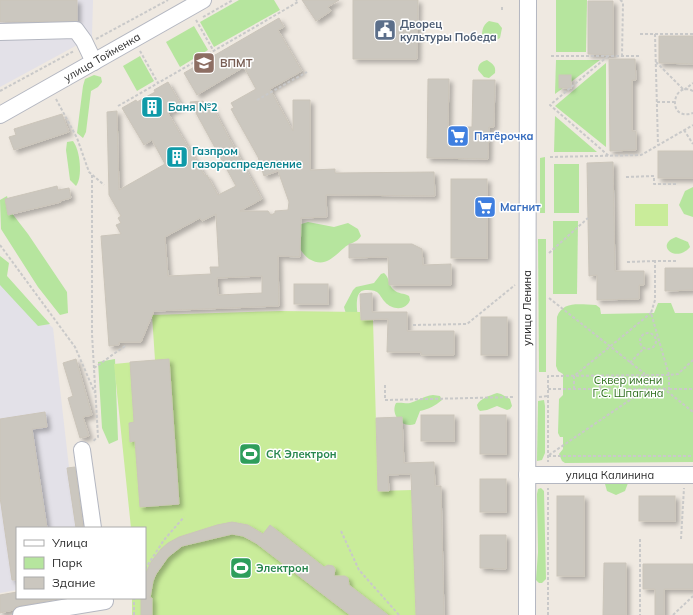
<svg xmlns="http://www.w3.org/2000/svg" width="693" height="615" font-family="Mulish,sans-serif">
	<defs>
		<filter id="shadow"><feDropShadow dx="3.5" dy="3.5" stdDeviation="2" flood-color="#0004"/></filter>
	</defs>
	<rect width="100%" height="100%" fill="#efe9e1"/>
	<g fill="#e3e1e8">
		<polygon points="0,0 93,0 92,37 0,87"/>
		<polygon points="0,280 53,328 76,528 17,528 17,590 0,593"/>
	</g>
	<g fill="#b6e59e">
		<polygon points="239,0 274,0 280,10 214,47 200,22"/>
		<polygon points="556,0 587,0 586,52 556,52"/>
		<path d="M489 21 498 23 502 28 500 38 491 43 483 40C481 33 482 25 489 21Z"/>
		<polygon points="194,26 208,50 180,67 166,42"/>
		<polygon points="140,56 154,81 137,91 123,66"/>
		<path d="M487 60C493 64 496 66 495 73L489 78 484 77 478 70C478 64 481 62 487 60Z"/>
		<polygon points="556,60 600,60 555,94"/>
		<polygon points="606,63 606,147 555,106"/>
		<polygon points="94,75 101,77 102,82 98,87 91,91 86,132 83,138 77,133 83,86 85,79"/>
		<polygon points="555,116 597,152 554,152"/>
		<path d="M73 141C80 150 83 177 76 186L70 180 66 150 67 142Z"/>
		<polygon points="545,157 545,213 540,213 540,158"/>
		<rect x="554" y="164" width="25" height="49"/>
		<polygon points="693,187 693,217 684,214 679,205 685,191"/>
		<polygon points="7,196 11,212 28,234 67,292 68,313 60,315 38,287 1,229 0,200"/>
		<polygon points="553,221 578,221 577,294 553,294"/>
		<path d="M308 222 334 227 348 223 358 229 361 236C357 243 349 243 344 248 332 258 325 268 309 259 305 256 301 251 299 247 297 240 298 232 298 225Z"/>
		<path d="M676 237 688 242 690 247C676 264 654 245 676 237Z"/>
		<polygon points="538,239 546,239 546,372 539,372"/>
		<polygon points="0,256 9,263 7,276 50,324 38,326 0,285"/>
		<path d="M384 273C390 278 388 286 394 290 398 294 404 293 409 296L410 300C406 311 392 310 385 302 382 299 380 294 377 292 373 290 369 290 365 290 354 291 357 309 358 317L346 314 344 307 353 290 356 287 374 283 381 274Z"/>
		<path d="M658 303H671L675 313H693V462L565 463 562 461 559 454 563 449V437H560L558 433 559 399 563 395V374L558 371 556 366 557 317C563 300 581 305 596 305L600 308 601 314 654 313Z"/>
		<polygon points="115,359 118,440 109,444 102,428 98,362"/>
		<path d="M497 393 501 394 510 399 512 406 510 409 507 410 497 406 487 410 480 411 478 409 477 405C481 398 489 396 497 393Z"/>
		<path d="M433 395 440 396 442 400C435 406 429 409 420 411L415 424C402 429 390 414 396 403 401 402 406 404 410 403 418 401 423 396 433 395Z"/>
		<polygon points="544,400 545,406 545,453 542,460 537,461 538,401"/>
		<polygon points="619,478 628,483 625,491 616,495 607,491 605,484 611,479"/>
		<polygon points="541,488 544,491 546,579 542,583 539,583 536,580 538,552 537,494 538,489"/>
	</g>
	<g fill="#c9ec9a">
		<rect x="635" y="204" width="33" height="22"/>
		<polygon points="281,311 360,312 361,320 373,320 378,491 412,490 416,615 132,615 132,598 145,598 145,528 131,528 114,364 155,360 152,315"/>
	</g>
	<g fill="#cbc7bf" stroke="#cbc5ba" fill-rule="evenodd" filter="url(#shadow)">
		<polygon points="0,0 77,0 77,21 0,22"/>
		<polygon points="302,0 339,0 328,7 331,11 316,21"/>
		<polygon points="353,0 418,0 417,59 353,59"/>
		<polygon points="588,1 613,1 613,55 588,54"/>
		<path d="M279 18 284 27 278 30 302 71 270 89 293 131V100H310V170L335 169V173L434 172 435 196 326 195 327 217 301 218 300 257 278 256 279 306 154 311 141 342H119V345L109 346 101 236 121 234 116 225 121 223 118 218 121 216 109 195 107 112 117 111 119 190 165 164 152 140 144 145 122 108 136 100 137 102 155 92 154 90 168 82 182 106 168 113 205 176 207 175 218 195 236 186 190 102 203 101 208 109 212 106 262 199 240 211H268L271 215 275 213V211L288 210 289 202 278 171 264 176 258 157 231 109 234 108 231 103 256 89 244 67 197 95 184 73ZM216 214 219 267H210L211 274 168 276 165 237 200 218 202 221ZM262 276V293L218 295 217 278Z"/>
		<polygon points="659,36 693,36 693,64 659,63"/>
		<polygon points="609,59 635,59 636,80 632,80 632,131 636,131 636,150 610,151"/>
		<rect x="559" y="75" width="12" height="13"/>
		<polygon points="428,79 449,79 448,127 472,127 473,80 495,80 494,127 489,127 488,159 427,158"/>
		<polygon points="62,114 69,132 14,150 9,137 16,135 14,129"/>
		<rect x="658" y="151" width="35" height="27"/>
		<polygon points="613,162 615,271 644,271 644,285 639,285 639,299 597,300 597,275 589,276 587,163"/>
		<rect x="451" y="179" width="36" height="79"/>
		<polygon points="57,186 58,190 69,188 71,198 60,201 61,202 8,215 5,199"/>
		<polygon points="349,244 412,244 422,249 423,265 451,264 451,285 389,285 388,257 349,258"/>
		<polygon points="665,268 693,268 693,290 665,291"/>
		<rect x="294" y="284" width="34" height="20"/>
		<polygon points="372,293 372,312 407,312 407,331 454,331 454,355 421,355 421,352 387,352 388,319 361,320 360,294"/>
		<rect x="481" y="317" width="26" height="38"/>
		<polygon points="76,359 92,415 83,417 89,436 80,438 68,398 73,396 63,363"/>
		<polygon points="169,359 179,504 140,507 135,441 130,442 129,423 134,422 130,362"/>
		<polygon points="45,412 47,427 32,429 47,528 17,528 17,580 12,580 0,497 0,419"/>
		<rect x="421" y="415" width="33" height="26"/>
		<rect x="480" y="415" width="26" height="39"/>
		<polygon points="402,417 404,463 434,462 435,486 441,486 444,615 416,615 411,474 388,475 389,491 378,491 376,418"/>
		<polygon points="75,467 83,528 76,528 67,468"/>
		<rect x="480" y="479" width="26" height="33"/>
		<rect x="557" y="496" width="27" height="80"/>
		<rect x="639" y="496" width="36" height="25"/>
		<polygon points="232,522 248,525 263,534 270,525 324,567 328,565 333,566 335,569 334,576 345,576 348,578 349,585 388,615 350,615 256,543 243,536 232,534 182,546 168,557 156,574 153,581 150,598 152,598 152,615 141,615 141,598 145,598 145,575 151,562 161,549 168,543 179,537 217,525"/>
		<polygon points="480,535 506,535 506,569 480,568"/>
		<polygon points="604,563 626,563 626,615 603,615"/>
		<polygon points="643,564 693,564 693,589 664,589 664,615 655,615 655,589 643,589"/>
		<polygon points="17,592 17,598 65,598 19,606 15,607 13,610 0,613 0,595"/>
	</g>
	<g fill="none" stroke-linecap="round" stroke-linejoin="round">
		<g stroke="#b4b7c1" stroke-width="18">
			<g id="minor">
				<polyline points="0,32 76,30 84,41 94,62"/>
				<polyline points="0,115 203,0"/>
				<polyline points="82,450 93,528"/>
				<polyline points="527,475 693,475"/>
				<polyline points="21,615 105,601"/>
				<polyline points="527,615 528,0"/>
			</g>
		</g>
		<g stroke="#c9c9c9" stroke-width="2" stroke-dasharray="3 2" stroke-linecap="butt">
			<polyline points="620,0 623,2 622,56"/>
			<polyline points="502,10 502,5"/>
			<polyline points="203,17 233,0"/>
			<polyline points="196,20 213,50"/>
			<polyline points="640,34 693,34"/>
			<polyline points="655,34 658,145"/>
			<polyline points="96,39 168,0"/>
			<polyline points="140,51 158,83 298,2 296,0"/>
			<polyline points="551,56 640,56"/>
			<polyline points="608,56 550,105 609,156"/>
			<polyline points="656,62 684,90 693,83"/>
			<polyline points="0,91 74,51"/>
			<path d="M693 91C672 80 666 122 693 113"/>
			<polyline points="56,99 77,138 89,172 104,185"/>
			<polyline points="257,100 307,72"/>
			<polyline points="657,102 674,102"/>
			<polyline points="118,106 158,83"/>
			<polyline points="684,130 693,144"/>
			<polyline points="550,157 641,155 693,125"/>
			<polyline points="92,175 92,334 98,437 92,442"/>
			<polyline points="626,177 654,176 654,184 677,184"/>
			<polyline points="0,245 75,347 95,393"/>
			<polyline points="549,253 588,218"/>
			<polyline points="676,261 655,261 655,300 651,313 669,375 678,374 693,360"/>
			<polyline points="627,262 655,261"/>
			<polyline points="549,298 645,374"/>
			<polyline points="413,325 467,324 515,285"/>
			<circle cx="648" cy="341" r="8"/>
			<polyline points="630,363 644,348"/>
			<polyline points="94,368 125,346"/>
			<polyline points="600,375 600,389"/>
			<polyline points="385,385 385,400 515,397"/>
			<polyline points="663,388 693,412"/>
			<polyline points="548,389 669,389 669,375 548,376 548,462"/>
			<polyline points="574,389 574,376 651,313"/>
			<polyline points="669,389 693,389"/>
			<polyline points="539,397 548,396"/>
			<polyline points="549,455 646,389 646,375"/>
			<polyline points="548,456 693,456"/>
			<polyline points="341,531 359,570 399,615"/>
			<polyline points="640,539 640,615"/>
			<polyline points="681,539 684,488"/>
			<polyline points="145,569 164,540 184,517"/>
			<polyline points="134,615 134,598"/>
			<polyline points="548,615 548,488"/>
			<polyline points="673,615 693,596"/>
		</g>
		<use href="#minor" stroke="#fff" stroke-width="16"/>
	</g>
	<defs>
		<g id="civic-square" transform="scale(1.15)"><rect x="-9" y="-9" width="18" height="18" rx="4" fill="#5c6f8a" stroke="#fff"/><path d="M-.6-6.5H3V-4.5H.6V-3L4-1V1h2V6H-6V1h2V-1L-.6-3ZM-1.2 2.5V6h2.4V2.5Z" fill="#fff"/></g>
		<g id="university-square" transform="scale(1.15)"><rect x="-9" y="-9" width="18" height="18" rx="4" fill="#8d6e63" stroke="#fff"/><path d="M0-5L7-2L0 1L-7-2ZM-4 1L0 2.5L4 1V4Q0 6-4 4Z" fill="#fff"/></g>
		<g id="building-square" transform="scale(1.15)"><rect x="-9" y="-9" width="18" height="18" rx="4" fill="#0f9aa8" stroke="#fff"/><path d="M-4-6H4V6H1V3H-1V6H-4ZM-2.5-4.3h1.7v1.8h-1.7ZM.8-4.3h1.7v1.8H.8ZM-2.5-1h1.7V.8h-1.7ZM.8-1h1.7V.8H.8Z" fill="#fff"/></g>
		<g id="supermarket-square" transform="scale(1.15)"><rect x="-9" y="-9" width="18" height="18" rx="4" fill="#3f7fe0" stroke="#fff"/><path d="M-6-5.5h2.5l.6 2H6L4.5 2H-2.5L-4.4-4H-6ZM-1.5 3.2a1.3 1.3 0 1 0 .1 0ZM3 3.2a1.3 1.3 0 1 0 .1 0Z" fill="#fff"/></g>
		<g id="stadium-square" transform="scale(1.15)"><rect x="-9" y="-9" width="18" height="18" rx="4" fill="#2e9e5b" stroke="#fff"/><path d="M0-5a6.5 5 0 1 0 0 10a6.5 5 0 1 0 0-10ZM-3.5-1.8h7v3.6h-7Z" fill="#fff"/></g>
	</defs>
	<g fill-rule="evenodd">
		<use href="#civic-square" x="385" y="30"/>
		<use href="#university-square" x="204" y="63"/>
		<use href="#building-square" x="152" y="107"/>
		<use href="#supermarket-square" x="458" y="136"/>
		<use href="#building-square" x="177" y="157"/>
		<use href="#supermarket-square" x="485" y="207"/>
		<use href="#stadium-square" x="250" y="454"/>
		<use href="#stadium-square" x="241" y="568"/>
	</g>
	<g text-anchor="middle" stroke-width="3" stroke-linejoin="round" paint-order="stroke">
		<g font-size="11" font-weight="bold" fill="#4e5e75" stroke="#fff" text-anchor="start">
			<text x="400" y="28">Дворец<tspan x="400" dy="13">культуры Победа</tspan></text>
		</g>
		<g font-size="11" fill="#2e2e2e" stroke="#fff">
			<text transform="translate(102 57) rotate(-30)" y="4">улица Тойменка</text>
			<text transform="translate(527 308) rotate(-90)" y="4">улица Ленина</text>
			<text x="610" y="479">улица Калинина</text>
		</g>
		<g font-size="11" font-weight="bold" fill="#785e54" stroke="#fff" text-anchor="start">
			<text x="220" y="67">ВПМТ</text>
		</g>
		<g font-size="11" font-weight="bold" fill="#0d838f" stroke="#fff" text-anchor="start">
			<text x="168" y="111">Баня №2</text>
			<text x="192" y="155">Газпром<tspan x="192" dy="13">газораспределение</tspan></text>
		</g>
		<g font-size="11" font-weight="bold" fill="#366cbe" stroke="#fff" text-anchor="start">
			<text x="474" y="140">Пятёрочка</text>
			<text x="500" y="211">Магнит</text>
		</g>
		<g font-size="11" fill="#2c6e1b" stroke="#fff">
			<text x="628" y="384">Сквер имени<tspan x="628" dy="13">Г.С. Шпагина</tspan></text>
		</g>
		<g font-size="11" font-weight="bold" fill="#27864d" stroke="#fff" text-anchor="start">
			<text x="266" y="458">СК Электрон</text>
			<text x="256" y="572">Электрон</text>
		</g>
	</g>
	<rect x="16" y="527" width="130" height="72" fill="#ffffff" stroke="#ababab"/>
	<rect x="24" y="540" width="20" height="6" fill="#ffffff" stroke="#ababab"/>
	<text x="52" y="547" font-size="12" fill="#2e2e2e">Улица</text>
	<rect x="24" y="557" width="20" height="12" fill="#b6e59e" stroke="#ababab"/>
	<text x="52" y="567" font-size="12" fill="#2e2e2e">Парк</text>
	<rect x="24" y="577" width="20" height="12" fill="#cbc7bf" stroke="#ababab"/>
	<text x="52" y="587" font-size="12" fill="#2e2e2e">Здание</text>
</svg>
